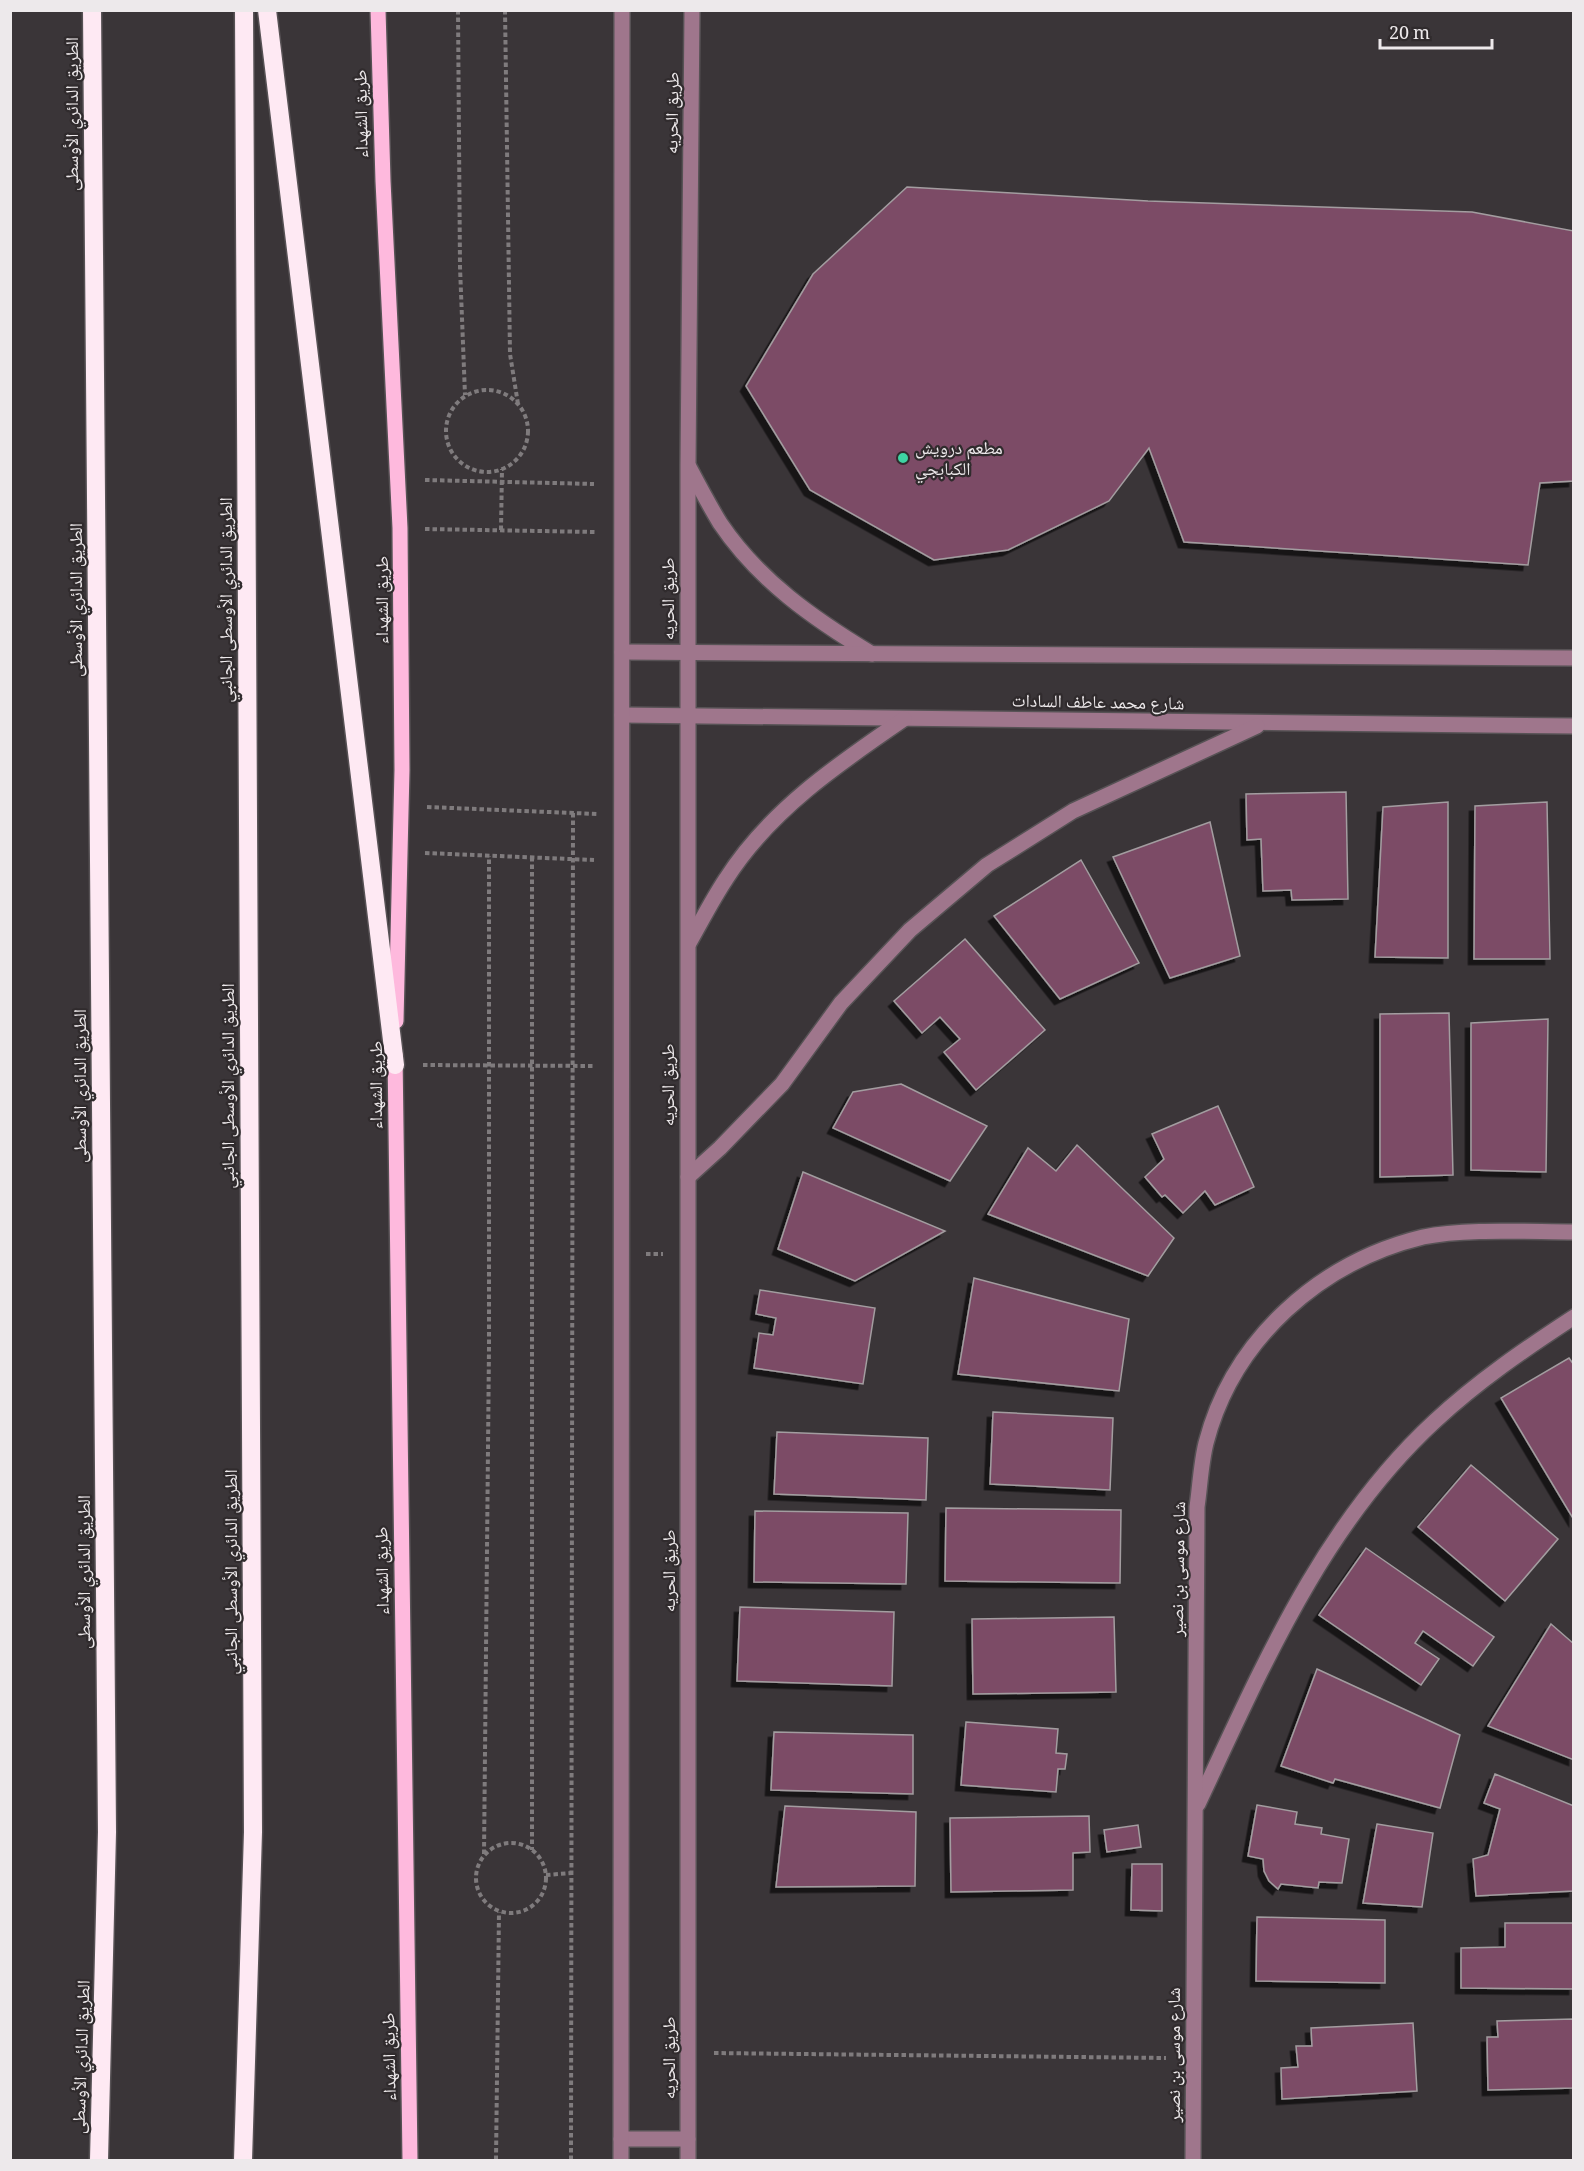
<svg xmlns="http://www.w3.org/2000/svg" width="1584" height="2171" font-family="Georgia,'Noto Naskh Arabic',serif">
	<defs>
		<filter id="shadow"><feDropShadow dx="-5.5" dy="5.5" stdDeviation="0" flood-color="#0009"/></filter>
	</defs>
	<rect width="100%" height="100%" fill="#3a3538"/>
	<g fill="#7b4c66" stroke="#a39da0" stroke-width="1.5" filter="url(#shadow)">
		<polygon points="907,187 1148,201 1472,212 1574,231 1574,481 1540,483 1528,565 1184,542 1149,448 1109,501 1008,550 934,560 810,490 746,386 813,274"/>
		<polygon points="1346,792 1348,899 1292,900 1291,890 1263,891 1261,839 1247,840 1246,794"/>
		<polygon points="1448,802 1448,958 1375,957 1383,807"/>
		<polygon points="1547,802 1550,959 1474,959 1475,806"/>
		<polygon points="1210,822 1240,956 1170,978 1113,857"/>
		<polygon points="1081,860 1139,963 1060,999 994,916"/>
		<polygon points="965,939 1045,1030 976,1090 944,1052 960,1039 940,1017 922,1033 894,1001"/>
		<polygon points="1449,1013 1453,1175 1380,1177 1380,1014"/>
		<polygon points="1548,1019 1546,1172 1471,1170 1471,1023"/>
		<polygon points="901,1084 987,1126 950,1181 833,1128 853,1092"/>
		<polygon points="1218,1106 1254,1187 1215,1205 1205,1191 1183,1213 1165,1195 1162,1197 1145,1177 1164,1159 1152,1134"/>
		<polygon points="1077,1145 1174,1238 1148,1276 988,1214 1028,1148 1056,1171"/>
		<polygon points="803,1172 945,1231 855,1281 778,1249"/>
		<polygon points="974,1278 1129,1319 1119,1391 958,1374"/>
		<polygon points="760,1290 875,1308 863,1384 754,1368 759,1333 773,1335 776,1318 756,1314"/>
		<polygon points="1569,1358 1574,1365 1574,1520 1501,1398"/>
		<polygon points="993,1412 1113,1418 1110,1490 990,1484"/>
		<polygon points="777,1432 928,1438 926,1500 774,1494"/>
		<polygon points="1471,1465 1558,1539 1505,1601 1418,1527"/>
		<polygon points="946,1508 1121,1510 1120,1583 945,1581"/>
		<polygon points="755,1511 908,1513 906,1584 754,1582"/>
		<polygon points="1366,1548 1494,1637 1473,1666 1423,1631 1415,1643 1439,1659 1421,1685 1319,1615"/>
		<polygon points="740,1607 894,1612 892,1686 737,1681"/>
		<polygon points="1114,1617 1116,1692 973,1694 972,1619"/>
		<polygon points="1551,1624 1574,1644 1574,1760 1488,1726"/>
		<polygon points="1317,1669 1460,1735 1440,1808 1335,1779 1333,1783 1281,1766"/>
		<polygon points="966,1722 1058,1729 1056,1753 1067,1754 1065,1769 1058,1769 1056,1792 961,1785"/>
		<polygon points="774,1732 913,1735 913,1794 771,1790"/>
		<polygon points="1495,1774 1574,1806 1574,1891 1476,1896 1473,1859 1488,1855 1500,1809 1484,1803"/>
		<polygon points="1257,1805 1297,1812 1295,1824 1322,1828 1321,1834 1349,1839 1342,1883 1319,1882 1318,1888 1281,1884 1278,1889 1269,1881 1264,1871 1263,1859 1248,1856"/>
		<polygon points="785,1806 916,1812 915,1886 776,1887"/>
		<polygon points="1089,1816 1090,1852 1073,1853 1073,1890 951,1892 950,1818"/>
		<polygon points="1377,1824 1433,1833 1422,1907 1363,1903"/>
		<polygon points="1138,1825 1141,1847 1107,1852 1104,1830"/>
		<polygon points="1132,1864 1162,1864 1162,1911 1131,1910"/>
		<polygon points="1257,1917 1385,1920 1385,1983 1256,1981"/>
		<polygon points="1505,1923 1574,1923 1574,1989 1461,1988 1461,1948 1505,1947"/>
		<polygon points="1574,2019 1574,2088 1488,2090 1487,2037 1498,2037 1497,2021"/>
		<polygon points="1413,2023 1417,2091 1282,2099 1281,2068 1298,2067 1296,2046 1312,2046 1311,2028"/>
	</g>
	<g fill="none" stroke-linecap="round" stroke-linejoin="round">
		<g stroke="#575255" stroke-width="18">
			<g id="minor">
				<path d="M689 467C699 486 709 505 720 523 759 581 814 619 872 654"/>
				<polyline points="622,652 1574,658"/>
				<polyline points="622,715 1574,726"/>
				<path d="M689 943C701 922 712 900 726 879 769 811 838 764 904 719"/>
				<polyline points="688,1177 720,1148 782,1084 841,1003 910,930 987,865 1073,811 1257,726"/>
				<path d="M1198 1804C1262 1668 1322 1525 1435 1421 1478 1381 1525 1349 1574 1317"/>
				<polyline points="621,2139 688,2139"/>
				<polyline points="621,2160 622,10"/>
				<polyline points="688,2160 688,465 692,10"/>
				<path d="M1193 2160 1197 1507C1200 1486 1201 1463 1206 1443 1233 1339 1320 1262 1423 1237 1465 1228 1529 1232 1574 1232"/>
			</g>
		</g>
		<g stroke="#575255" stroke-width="18">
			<g id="major">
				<polyline points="378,10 383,181 400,528 402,770 396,1021"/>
				<polyline points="395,1054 410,2160"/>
			</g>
		</g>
		<g stroke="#575255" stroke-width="21">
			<g id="highway">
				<polyline points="92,10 107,1832 99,2160"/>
				<polyline points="267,10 395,1065"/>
				<polyline points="243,2160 253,1832 244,10"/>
			</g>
		</g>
		<g stroke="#7f7b7d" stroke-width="4" stroke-dasharray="4.5 3" stroke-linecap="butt">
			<polyline points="458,10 460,267 465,395"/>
			<polyline points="505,10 510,354 518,404"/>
			<circle cx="487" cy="431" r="41"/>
			<polyline points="425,480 594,484"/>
			<polyline points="425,529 595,532"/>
			<polyline points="501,530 502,469"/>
			<polyline points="427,807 597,814"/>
			<polyline points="425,853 594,860"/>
			<polyline points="532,857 532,1850"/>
			<polyline points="423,1065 595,1066"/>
			<polyline points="646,1254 663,1254"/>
			<circle cx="511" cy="1878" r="35"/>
			<polyline points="484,1854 489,1347 489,856"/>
			<polyline points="546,1875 572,1873"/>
			<polyline points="714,2053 1166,2058"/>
			<polyline points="496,2160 499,1912"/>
			<polyline points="571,2160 573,813"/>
		</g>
		<use href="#minor" stroke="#9f768c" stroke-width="15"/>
		<use href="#major" stroke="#feb9dd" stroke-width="15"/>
		<use href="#highway" stroke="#fee9f3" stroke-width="18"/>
	</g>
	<circle fill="#3ed4a3" stroke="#302b2d" stroke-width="2" cx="903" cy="458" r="6"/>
	<g text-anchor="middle" stroke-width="4.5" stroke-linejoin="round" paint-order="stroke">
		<g font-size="18" fill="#ede9eb" stroke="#302b2d">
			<text transform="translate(672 113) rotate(-89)" y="6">طريق الحريه</text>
			<text transform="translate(72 114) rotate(-90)" y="6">الطريق الدائري الأوسطى</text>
			<text transform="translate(361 114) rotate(-91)" y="6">طريق الشهداء</text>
			<text transform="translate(668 599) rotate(-90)" y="6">طريق الحريه</text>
			<text transform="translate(76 600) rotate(-90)" y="6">الطريق الدائري الأوسطى</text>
			<text transform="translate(226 600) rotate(-90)" y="6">الطريق الدائري الأوسطى الجانبي</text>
			<text transform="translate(382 600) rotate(-90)" y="6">طريق الشهداء</text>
			<text transform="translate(1098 702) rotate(1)" y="6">شارع محمد عاطف السادات</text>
			<text transform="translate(376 1085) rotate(-90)" y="6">طريق الشهداء</text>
			<text transform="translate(668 1085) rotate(-90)" y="6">طريق الحريه</text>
			<text transform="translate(80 1086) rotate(-90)" y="6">الطريق الدائري الأوسطى</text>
			<text transform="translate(228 1086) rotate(-90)" y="6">الطريق الدائري الأوسطى الجانبي</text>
			<text transform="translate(1178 1569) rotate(-89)" y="6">شارع موسى بن نصير</text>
			<text transform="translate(382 1571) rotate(-91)" y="6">طريق الشهداء</text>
			<text transform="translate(669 1571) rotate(-90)" y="6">طريق الحريه</text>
			<text transform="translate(84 1572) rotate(-90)" y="6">الطريق الدائري الأوسطى</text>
			<text transform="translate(231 1572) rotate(-90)" y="6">الطريق الدائري الأوسطى الجانبي</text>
			<text transform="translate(1174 2055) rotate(-90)" y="6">شارع موسى بن نصير</text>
			<text transform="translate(81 2057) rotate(-88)" y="6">الطريق الدائري الأوسطى</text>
			<text transform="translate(389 2057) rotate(-91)" y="6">طريق الشهداء</text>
			<text transform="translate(669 2058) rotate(-90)" y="6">طريق الحريه</text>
		</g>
		<g font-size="18" fill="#ede9eb" stroke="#302b2d" text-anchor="start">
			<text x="915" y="454">مطعم درويش<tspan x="915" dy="21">الكبابجي</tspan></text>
		</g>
	</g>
	<rect width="1584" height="2171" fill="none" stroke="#ede9eb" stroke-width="24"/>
	<path d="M1380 39v9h112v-9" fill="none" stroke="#ede9eb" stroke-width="3"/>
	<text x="1389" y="39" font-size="18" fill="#ede9eb" stroke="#302b2d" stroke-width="4.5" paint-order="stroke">20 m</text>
</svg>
